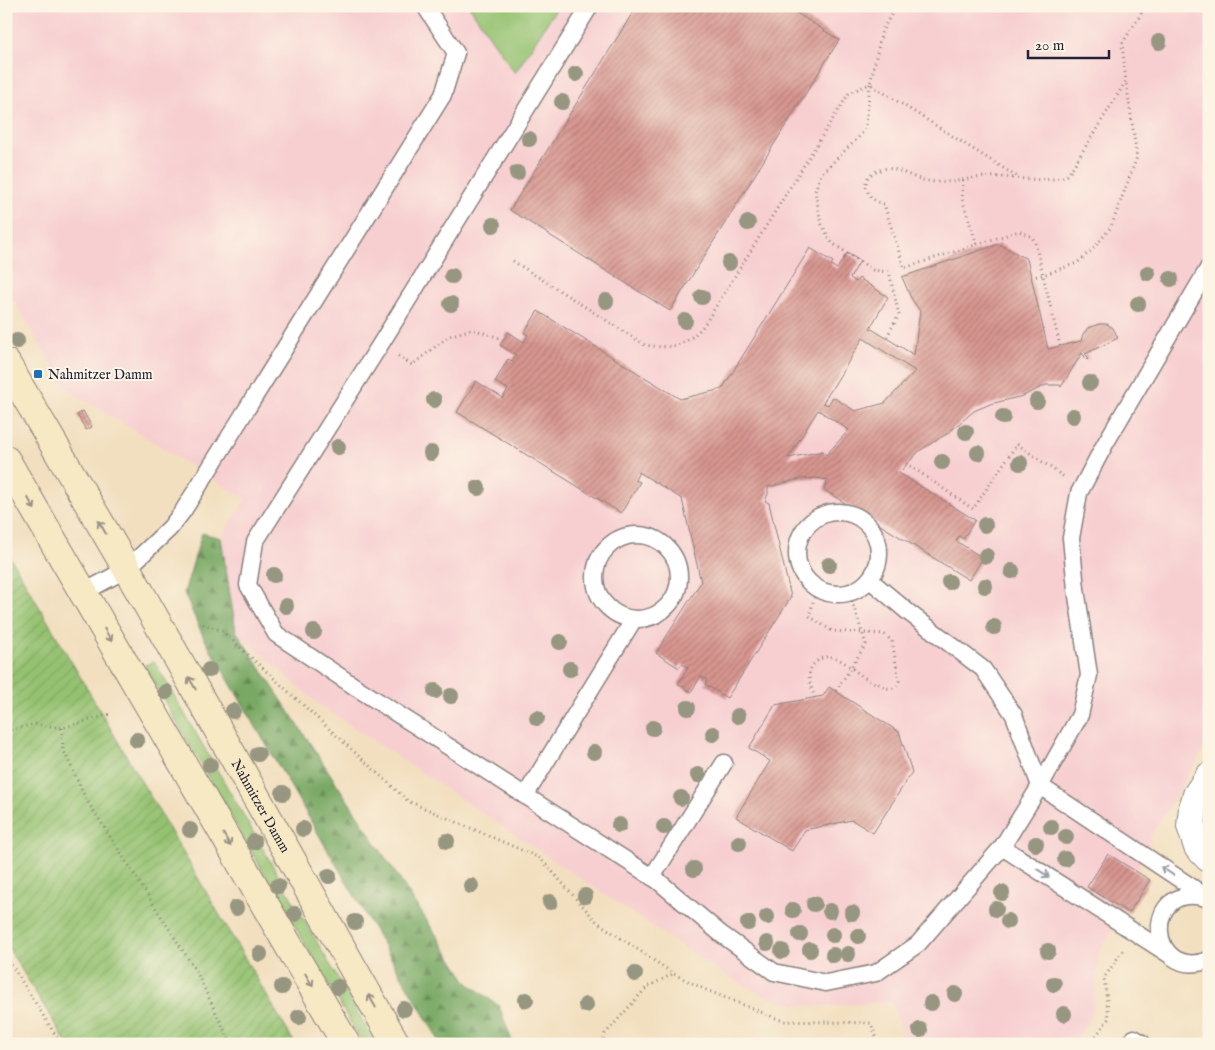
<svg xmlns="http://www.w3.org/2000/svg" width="1215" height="1050" font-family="'IM FELL English',serif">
	<defs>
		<pattern id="forest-firs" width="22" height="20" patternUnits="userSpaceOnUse" patternTransform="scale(1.25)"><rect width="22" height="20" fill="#78a863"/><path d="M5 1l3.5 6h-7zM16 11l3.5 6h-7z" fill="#628853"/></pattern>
		<pattern id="garden-furrows" width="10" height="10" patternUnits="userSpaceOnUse" patternTransform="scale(1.25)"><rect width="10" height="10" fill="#95c271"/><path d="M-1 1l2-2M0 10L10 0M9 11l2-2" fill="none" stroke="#80a663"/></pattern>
		<pattern id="building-hatch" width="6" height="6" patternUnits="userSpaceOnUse" patternTransform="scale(1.25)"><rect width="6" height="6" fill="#d89690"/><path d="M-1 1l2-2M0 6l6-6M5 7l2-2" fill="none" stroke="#af7a77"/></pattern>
	</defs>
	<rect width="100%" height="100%" fill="#fcf5e5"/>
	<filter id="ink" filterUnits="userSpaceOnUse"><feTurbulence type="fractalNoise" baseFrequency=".02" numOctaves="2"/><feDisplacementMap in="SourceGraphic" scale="10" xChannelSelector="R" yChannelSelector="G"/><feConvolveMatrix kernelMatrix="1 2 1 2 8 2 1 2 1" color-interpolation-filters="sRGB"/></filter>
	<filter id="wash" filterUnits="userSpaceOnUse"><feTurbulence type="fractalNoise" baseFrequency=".0096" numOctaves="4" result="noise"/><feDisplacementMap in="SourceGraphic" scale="20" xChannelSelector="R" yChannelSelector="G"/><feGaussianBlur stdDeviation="1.12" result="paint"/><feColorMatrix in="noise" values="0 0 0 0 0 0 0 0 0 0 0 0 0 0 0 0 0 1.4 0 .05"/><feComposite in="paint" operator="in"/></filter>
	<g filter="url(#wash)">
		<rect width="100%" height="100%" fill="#f2dfbf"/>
		<polygon fill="#f7cfd1" points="6,6 469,6 515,73 558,6 1209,6 1209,741 1152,834 1118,921 1100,950 1092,1016 1073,1044 905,1044 892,1002 822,1006 795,1005 773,999 752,990 712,966 317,703 236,631 221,538 246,499 205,475 190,465 66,388 6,287"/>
		<g fill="#95c271" stroke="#5c7256">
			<polygon points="469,6 558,6 515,73"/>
			<polygon points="154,661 376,1044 363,1044 144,666"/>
		</g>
		<polygon fill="url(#forest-firs)" stroke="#4d654f" points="202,533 221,538 236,631 468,983 499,1006 513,1044 441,1044 204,638 184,593"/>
		<polygon fill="url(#garden-furrows)" stroke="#5c7256" points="6,550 295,1044 67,1044 6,944"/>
		<g id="blocks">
			<g fill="url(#building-hatch)" fill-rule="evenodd">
				<polygon points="637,6 786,6 839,40 670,311 510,210"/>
				<path d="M999 244 1027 259 1048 349 1081 341 1083 334 1088 328 1099 324H1107L1113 328 1118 338 1085 354 1089 358 1087 360 1082 353 1061 387 1060 385H1046L1023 396 990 404 974 411 948 433 919 451 899 473 975 520 963 539 959 536 956 541 983 558 969 580 824 490 828 480 816 478 800 479 768 487V494L765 501 769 503 791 597 727 698 705 684 707 680 701 676 691 692 678 684 688 668 682 664 679 668 656 653 701 582 682 499 639 472 635 480 640 482 621 513 457 412 476 381 503 398 508 389 495 382 508 359 512 361 516 355 500 345 508 332 524 342 528 335 524 333 538 311 680 399 722 389 810 248 833 262 831 265 837 269 847 253 860 261 850 278 856 282 859 278 888 297 870 328 914 355 920 311 911 298 902 277ZM863 338 915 371 885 403 855 411 833 397 828 405 823 403ZM818 410 849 430 826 455 823 451 788 458Z"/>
				<polygon points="83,411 92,427 86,430 77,415"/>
				<polygon points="829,687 899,732 912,772 873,833 852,820 805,830 792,851 736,817 770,761 749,748 775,705 823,696"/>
				<polygon points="1108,854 1150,880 1129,913 1087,887"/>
			</g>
		</g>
	</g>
	<g filter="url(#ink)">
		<use href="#blocks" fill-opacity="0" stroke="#8a807d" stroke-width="1"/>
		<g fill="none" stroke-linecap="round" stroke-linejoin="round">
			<g stroke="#8a807d" stroke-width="19">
				<g id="service">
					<polyline points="590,6 380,345 255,542 248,585 276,634 357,688 657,880 721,934 774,972 826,983 876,973 918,944 1002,847 1040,786 1080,715 1089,675 1076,589 1071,538 1079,493 1105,444 1209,267"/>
					<circle cx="838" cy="553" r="41"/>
					<circle cx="637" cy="577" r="42"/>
					<polyline points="870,580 908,612 983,669 1014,715 1040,786 1208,898"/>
					<polyline points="84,592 127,569 170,528 183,511 443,95 456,53 425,6"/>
					<polyline points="525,796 634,619"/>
					<polyline points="1002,847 1170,955"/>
					<polyline points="652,877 724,763"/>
					<path d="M1206 898C1141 880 1147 983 1209 960"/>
					<polyline points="1134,1038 1143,1044"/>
				</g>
			</g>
			<g stroke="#8a807d" stroke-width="30">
				<polyline id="minor" points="1209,777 1197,795 1193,808 1191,826 1198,847 1209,858"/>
			</g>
			<g stroke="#8a807d" stroke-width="30">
				<g id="secondary">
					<path id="s1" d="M6 363 127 569 396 1044"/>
					<polyline points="6,460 346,1044"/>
				</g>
			</g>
			<g stroke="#8a807d" stroke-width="3" stroke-dasharray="1 4" stroke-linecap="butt">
				<polyline points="896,6 882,31 870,84 1019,178"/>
				<polyline points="870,84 866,125 861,135 821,174 815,191 821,223 832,243 873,270 889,272 899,315 886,338"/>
				<polyline points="963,180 962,199 977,245"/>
				<path d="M513 261 645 345C673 350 687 345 705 324L849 93 870 84"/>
				<polyline points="1031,277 1043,275 1077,263 1094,248 1111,227 1137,157 1126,81"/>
				<path d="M1060 346 1035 242 1032 237 1019 231 904 268 884 204C876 202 870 198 867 190 863 178 872 172 883 169 896 166 910 177 923 180 944 185 963 179 984 177 1007 175 1049 185 1068 175L1126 81 1122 44 1146 6"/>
				<polyline points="398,356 412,365 449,336 472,329 503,339"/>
				<polyline points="906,463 973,509 1017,444 1064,477"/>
				<polyline points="203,624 221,630 408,801 540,858 597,922 674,974 704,989 783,1021 871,1023 879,1044"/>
				<polyline points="836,691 866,644 849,593"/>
				<path d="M815 698C811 686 804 672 816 662 835 646 851 671 867 679 871 682 876 683 881 685 887 688 890 690 896 687L899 681 892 641 884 634 832 631 809 616 817 589"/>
				<polyline points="62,728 63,749 86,799 196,971 231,1044"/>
				<polyline points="6,731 35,724 62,728 110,714"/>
				<polyline points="6,956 61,1044"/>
				<polyline points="603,1044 605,1034 647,987 673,974"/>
				<polyline points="1090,1044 1109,1018 1104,978 1124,949"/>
			</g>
			<use href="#service" stroke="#fff" stroke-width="16"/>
			<use href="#minor" stroke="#fff" stroke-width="28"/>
			<use href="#secondary" stroke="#f7e9c3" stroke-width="28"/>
		</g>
		<g fill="#969681">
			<circle cx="1159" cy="42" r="8"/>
			<circle cx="576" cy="74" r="8"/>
			<circle cx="562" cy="102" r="8"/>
			<circle cx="529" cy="139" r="8"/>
			<circle cx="517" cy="173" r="8"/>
			<circle cx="748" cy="223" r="8"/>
			<circle cx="493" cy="225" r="8"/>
			<circle cx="729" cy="263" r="8"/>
			<circle cx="1148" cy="273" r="8"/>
			<circle cx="452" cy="276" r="8"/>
			<circle cx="1171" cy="279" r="8"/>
			<circle cx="702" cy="297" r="8"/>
			<circle cx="606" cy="301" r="8"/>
			<circle cx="451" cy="304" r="8"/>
			<circle cx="1138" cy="304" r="8"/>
			<circle cx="685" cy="321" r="8"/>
			<circle cx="17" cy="341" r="8"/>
			<circle cx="1090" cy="383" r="8"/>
			<circle cx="434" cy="400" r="8"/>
			<circle cx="1037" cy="401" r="8"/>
			<circle cx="1073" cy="416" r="8"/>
			<circle cx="1003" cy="417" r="8"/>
			<circle cx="966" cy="432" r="8"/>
			<circle cx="338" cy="447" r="8"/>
			<circle cx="431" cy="453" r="8"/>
			<circle cx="978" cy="453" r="8"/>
			<circle cx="942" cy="462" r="8"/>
			<circle cx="1020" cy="463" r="8"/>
			<circle cx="478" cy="488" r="8"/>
			<circle cx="985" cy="525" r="8"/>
			<circle cx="986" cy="556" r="8"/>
			<circle cx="829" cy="565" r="8"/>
			<circle cx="1012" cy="571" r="8"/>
			<circle cx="274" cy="575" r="8"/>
			<circle cx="949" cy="582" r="8"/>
			<circle cx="985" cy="586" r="8"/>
			<circle cx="286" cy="606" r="8"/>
			<circle cx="994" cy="627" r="8"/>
			<circle cx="314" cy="632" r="8"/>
			<circle cx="560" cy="642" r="8"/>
			<circle cx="570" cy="669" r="8"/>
			<circle cx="209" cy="670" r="8"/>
			<circle cx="435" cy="691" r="8"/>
			<circle cx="166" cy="692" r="8"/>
			<circle cx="451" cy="696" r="8"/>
			<circle cx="688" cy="708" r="8"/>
			<circle cx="233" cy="711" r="8"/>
			<circle cx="738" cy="716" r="8"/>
			<circle cx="537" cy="718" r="8"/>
			<circle cx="653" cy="728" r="8"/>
			<circle cx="713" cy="734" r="8"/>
			<circle cx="137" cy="740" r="8"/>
			<circle cx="594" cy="752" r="8"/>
			<circle cx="258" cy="754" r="8"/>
			<circle cx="210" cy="765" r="8"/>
			<circle cx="698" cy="775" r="8"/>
			<circle cx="283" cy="793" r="8"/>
			<circle cx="681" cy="798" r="8"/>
			<circle cx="619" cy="825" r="8"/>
			<circle cx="664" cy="827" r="8"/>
			<circle cx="1051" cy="827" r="8"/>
			<circle cx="303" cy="829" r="8"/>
			<circle cx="190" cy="830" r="8"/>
			<circle cx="1066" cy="837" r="8"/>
			<circle cx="447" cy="841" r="8"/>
			<circle cx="254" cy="842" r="8"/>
			<circle cx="739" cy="843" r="8"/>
			<circle cx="1036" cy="844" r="8"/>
			<circle cx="1065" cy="859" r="8"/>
			<circle cx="694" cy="869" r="8"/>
			<circle cx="329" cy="876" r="8"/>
			<circle cx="278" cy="886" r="8"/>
			<circle cx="471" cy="886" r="8"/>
			<circle cx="1002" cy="893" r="8"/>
			<circle cx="585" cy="896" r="8"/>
			<circle cx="550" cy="902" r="8"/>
			<circle cx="814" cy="904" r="8"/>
			<circle cx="236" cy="908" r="8"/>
			<circle cx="996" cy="909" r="8"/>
			<circle cx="793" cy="910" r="8"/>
			<circle cx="830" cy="911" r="8"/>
			<circle cx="852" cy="913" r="8"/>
			<circle cx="295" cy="914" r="8"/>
			<circle cx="767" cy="917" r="8"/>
			<circle cx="1008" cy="921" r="8"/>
			<circle cx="355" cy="922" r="8"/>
			<circle cx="748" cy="923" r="8"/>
			<circle cx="800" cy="934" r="8"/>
			<circle cx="833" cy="935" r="8"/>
			<circle cx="858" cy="936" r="8"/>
			<circle cx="767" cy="943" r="8"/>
			<circle cx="810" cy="950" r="8"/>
			<circle cx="782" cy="951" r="8"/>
			<circle cx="1048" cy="951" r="8"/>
			<circle cx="260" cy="954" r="8"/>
			<circle cx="848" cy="954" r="8"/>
			<circle cx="833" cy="955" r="8"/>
			<circle cx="635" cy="974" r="8"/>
			<circle cx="1054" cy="984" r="8"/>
			<circle cx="282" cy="987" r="8"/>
			<circle cx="338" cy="987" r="8"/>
			<circle cx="955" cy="994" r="8"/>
			<circle cx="526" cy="1000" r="8"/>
			<circle cx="931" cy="1003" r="8"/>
			<circle cx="586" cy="1005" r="8"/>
			<circle cx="404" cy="1009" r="8"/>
			<circle cx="1064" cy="1014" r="8"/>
			<circle cx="299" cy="1017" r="8"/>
			<circle cx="920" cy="1030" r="8"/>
		</g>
		<defs><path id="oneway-shaft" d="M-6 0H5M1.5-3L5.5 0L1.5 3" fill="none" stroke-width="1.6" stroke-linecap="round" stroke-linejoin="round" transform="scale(1.25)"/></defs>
		<g stroke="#978f86">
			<use href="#oneway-shaft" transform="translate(31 503) rotate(60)"/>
			<use href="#oneway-shaft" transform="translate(102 527) rotate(-120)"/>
			<use href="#oneway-shaft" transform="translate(108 635) rotate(60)"/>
			<use href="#oneway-shaft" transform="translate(192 683) rotate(-120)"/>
			<use href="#oneway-shaft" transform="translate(227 840) rotate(60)"/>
			<use href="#oneway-shaft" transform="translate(309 980) rotate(60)"/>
			<use href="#oneway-shaft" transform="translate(372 1001) rotate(-120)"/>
		</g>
		<g stroke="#9c9ca7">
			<use href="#oneway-shaft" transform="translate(1167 871) rotate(-146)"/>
			<use href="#oneway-shaft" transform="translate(1043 873) rotate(33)"/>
		</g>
	</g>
	<rect fill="#1f6fb2" stroke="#fcf5e5" stroke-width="2" x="33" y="369" width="10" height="10" rx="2.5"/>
	<g text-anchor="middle" stroke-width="4" stroke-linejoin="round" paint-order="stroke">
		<g font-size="14" fill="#22223b" stroke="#fcf5e5" text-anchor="start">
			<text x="48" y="379">Nahmitzer Damm</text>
		</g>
		<g font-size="14" fill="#22223b" stroke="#fcf5e5">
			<text dy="5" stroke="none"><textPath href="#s1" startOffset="511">Nahmitzer Damm</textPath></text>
		</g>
	</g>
	<rect width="1215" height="1050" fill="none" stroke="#fcf5e5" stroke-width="25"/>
	<path d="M1028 50v8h81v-8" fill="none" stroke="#22223b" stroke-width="2.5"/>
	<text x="1035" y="50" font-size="15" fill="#22223b" stroke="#fcf5e5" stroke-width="4" paint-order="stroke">20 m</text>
</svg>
